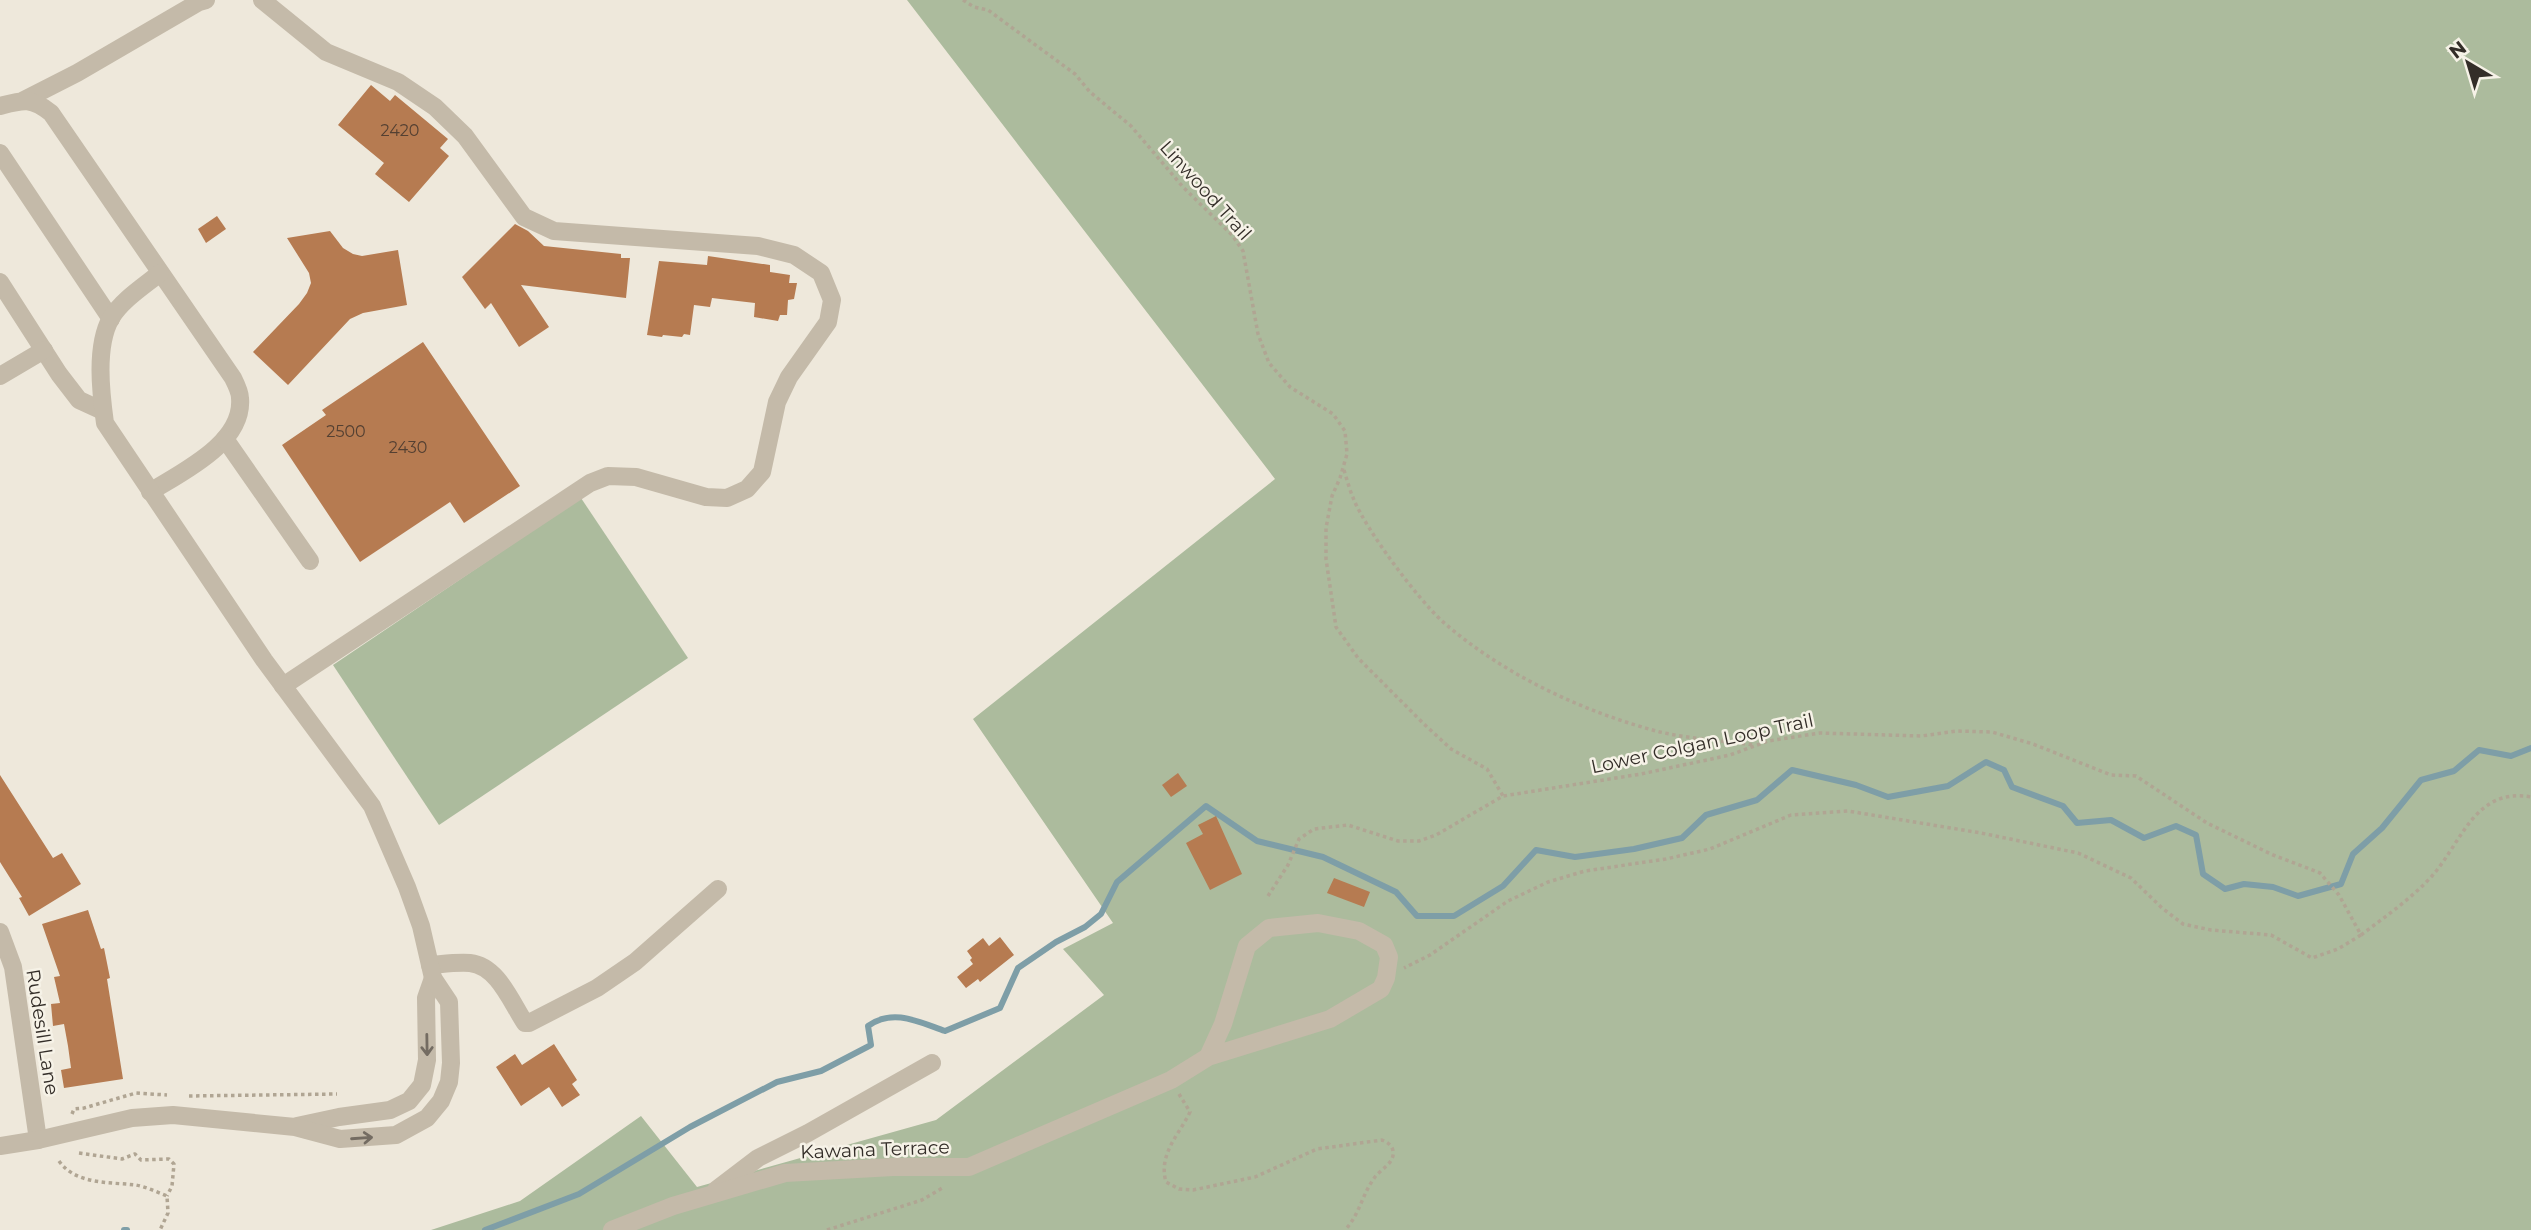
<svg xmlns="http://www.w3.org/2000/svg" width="2531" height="1230" font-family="Montserrat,sans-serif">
	<rect width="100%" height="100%" fill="#eee8db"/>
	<g fill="#acbb9d">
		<polygon points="907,0 2531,0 2531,1230 431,1230 520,1201 641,1116 697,1187 936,1120 1104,995 1063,949 1113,923 973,719 1275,479"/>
		<polygon points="581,498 688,658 439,825 333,665"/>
	</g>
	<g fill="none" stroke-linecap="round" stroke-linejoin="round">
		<g stroke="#7e9ea7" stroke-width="6">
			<polyline points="124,1230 127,1230"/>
			<path d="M485 1230 579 1194 690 1127 777 1082 821 1071 871 1045 868 1026C893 1008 919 1022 945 1031L1000 1008 1018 968 1056 942 1085 927 1101 914 1117 882 1206 806 1257 841 1323 857 1396 892 1417 916H1454L1503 886 1536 850 1575 857 1634 849 1682 838 1706 815 1757 800 1792 770 1856 785 1888 797 1948 786 1986 762 2004 770 2012 787 2063 806 2077 823 2111 820 2144 838 2176 826 2196 835 2203 874 2225 889 2244 884 2273 887 2298 896 2341 884 2353 854 2382 828 2421 780 2454 771 2479 750 2511 756 2531 748"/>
		</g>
	</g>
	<g fill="#b67b51">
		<polygon points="371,85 390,101 395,95 448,139 440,148 449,156 409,202 375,174 384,163 338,125"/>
		<polygon points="217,216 226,229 206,243 198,229"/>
		<polygon points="515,224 528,231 544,246 621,254 621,258 630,258 626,298 521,285 549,327 519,347 491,303 485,309 462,277"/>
		<polygon points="330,231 343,248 353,254 362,256 398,250 407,305 363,313 350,319 288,385 253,352 299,304 307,293 311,283 309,273 287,238"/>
		<polygon points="708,256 770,265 770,272 790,275 789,283 797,283 794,299 788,300 787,315 780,315 778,321 754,317 755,303 712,298 710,307 694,305 690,335 684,334 682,337 663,335 662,337 647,335 659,261 707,265"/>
		<polygon points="423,342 520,486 464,523 450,502 360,562 282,445 326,415 322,410"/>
		<polygon points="1178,773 1187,786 1171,797 1162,785"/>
		<polygon points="0,775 53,858 62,853 81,884 29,916 19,898 22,897 0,862"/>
		<polygon points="1216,816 1242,874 1210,890 1186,843 1203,834 1198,825"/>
		<polygon points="1334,878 1370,892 1364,907 1327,893"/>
		<polygon points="88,910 101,949 104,948 110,978 107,979 123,1079 64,1088 61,1070 71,1068 68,1046 64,1024 53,1026 51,1004 60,1003 54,977 60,976 42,924"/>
		<polygon points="1000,937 1014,955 980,982 978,979 966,988 957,977 973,964 970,960 972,958 967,951 983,938 989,946"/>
		<polygon points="554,1044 577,1080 572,1084 580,1095 562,1107 549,1087 521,1106 496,1067 515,1054 522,1065"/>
	</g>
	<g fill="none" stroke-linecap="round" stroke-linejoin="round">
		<g stroke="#b0a593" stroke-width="3.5" stroke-dasharray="3.5 3.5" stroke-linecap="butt">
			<polyline points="963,0 974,7 988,10 1075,74 1090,92 1131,126 1183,187 1232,235 1243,251 1258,334 1269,363 1290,387 1333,414 1345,431 1347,454 1340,478 1332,496 1326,528 1326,559 1336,627 1358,658 1424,724 1451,749 1487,769 1503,796"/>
			<path d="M1344 470C1347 480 1350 491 1354 500 1367 531 1417 598 1442 621 1502 674 1583 712 1660 732 1691 739 1724 741 1755 745"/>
			<polyline points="1268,896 1288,865 1299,839 1314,829 1348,825 1398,841 1419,841 1436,835 1503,796 1641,774 1730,755 1768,741 1820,733 1921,736 1957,731 1992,732 2033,744 2111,775 2136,776 2207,823 2273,855 2320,873 2339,895 2361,935 2338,949 2312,958 2271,935 2211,930 2183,924 2162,908 2131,878 2078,853 1981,833 1848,811 1791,815 1710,849 1666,859 1585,871 1548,882 1508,901 1430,955 1404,968"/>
			<path d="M2361 935C2386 916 2411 899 2432 876 2462 842 2475 787 2531 797"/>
			<path d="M1179 1094 1190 1112C1179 1135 1158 1154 1166 1182L1179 1189 1193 1190 1255 1177 1317 1149 1382 1140C1387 1142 1392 1145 1393 1151 1395 1163 1381 1169 1375 1177 1362 1194 1360 1214 1345 1230"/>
			<polyline points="189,1096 337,1094"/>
			<polyline points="72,1114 74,1109 84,1108 136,1093 167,1095"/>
			<polyline points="79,1153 122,1159 135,1154 141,1160 169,1159 174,1164 172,1186 167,1196"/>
			<path d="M59 1161C76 1185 110 1182 136 1185 146 1187 157 1192 167 1196L168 1213 160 1230"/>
			<polyline points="827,1230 922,1200 944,1187"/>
		</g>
		<g stroke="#c4baa9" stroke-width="18">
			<polyline points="262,0 326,52 398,82 435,107 465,136 524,217 554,231 758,246 794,255 821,273 832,300 828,322 789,377 777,402 762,472 747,489 727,498 706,497 636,477 608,476 590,483 283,686"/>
			<polyline points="24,100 77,73 199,2 206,0"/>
			<path d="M0 106C23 100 31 97 51 113L233 378C236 384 240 392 240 398 244 443 182 472 150 492"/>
			<polyline points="0,153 111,319"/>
			<polyline points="0,282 59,374 79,400 103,411"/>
			<polyline points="0,376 44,350"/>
			<polyline points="225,439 310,561"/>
			<polyline points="0,932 13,967 38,1140"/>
			<path d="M430 965C443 964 457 962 470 963 498 966 511 1002 525 1023H529L597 988 635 962 718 889"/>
			<polyline points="297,1126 339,1117 390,1110 409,1101 422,1085 427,1060 426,998 433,978"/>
			<path d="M0 1146 38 1140 132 1118 173 1115 295 1127 340 1139 396 1135 427 1118 441 1101 449 1082 451 1063 449 1002 433 978 421 926 407 887 372 806 264 660 105 423C101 394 95 346 111 318 122 300 144 286 160 273"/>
			<polyline points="716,1190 758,1158 808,1133 932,1063"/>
			<polyline points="612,1230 673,1206 785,1173 893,1167 969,1167 1171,1080 1208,1057 1330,1019 1381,989 1386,978 1389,957 1384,945 1359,931 1318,923 1269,928 1247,946 1223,1024 1208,1057"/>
		</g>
	</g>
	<defs><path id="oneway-shaft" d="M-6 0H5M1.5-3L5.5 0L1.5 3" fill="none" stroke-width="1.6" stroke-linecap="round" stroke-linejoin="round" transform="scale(1.75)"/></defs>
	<g stroke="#746c62">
		<use href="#oneway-shaft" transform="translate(427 1045) rotate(89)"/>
		<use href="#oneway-shaft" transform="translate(362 1138) rotate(-4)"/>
	</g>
	<g text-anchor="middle" stroke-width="5" stroke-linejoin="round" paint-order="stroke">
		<g font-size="16" fill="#544032">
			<text x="400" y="136">2420</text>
			<text x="346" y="437">2500</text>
			<text x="408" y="453">2430</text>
		</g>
		<g font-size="19" fill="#332d28" stroke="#f6f2e7">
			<text transform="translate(1206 190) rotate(48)" y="7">Linwood Trail</text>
			<text transform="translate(1702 743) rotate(-12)" y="7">Lower Colgan Loop Trail</text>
			<text transform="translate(43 1032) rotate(81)" y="7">Rudesill Lane</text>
			<text transform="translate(875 1149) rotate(-2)" y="7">Kawana Terrace</text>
		</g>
	</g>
	<g transform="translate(2468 63) rotate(322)" stroke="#f6f2e7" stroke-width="5" paint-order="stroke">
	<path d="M0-5L12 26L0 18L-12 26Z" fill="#332d28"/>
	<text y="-10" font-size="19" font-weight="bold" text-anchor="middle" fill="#332d28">N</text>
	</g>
</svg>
